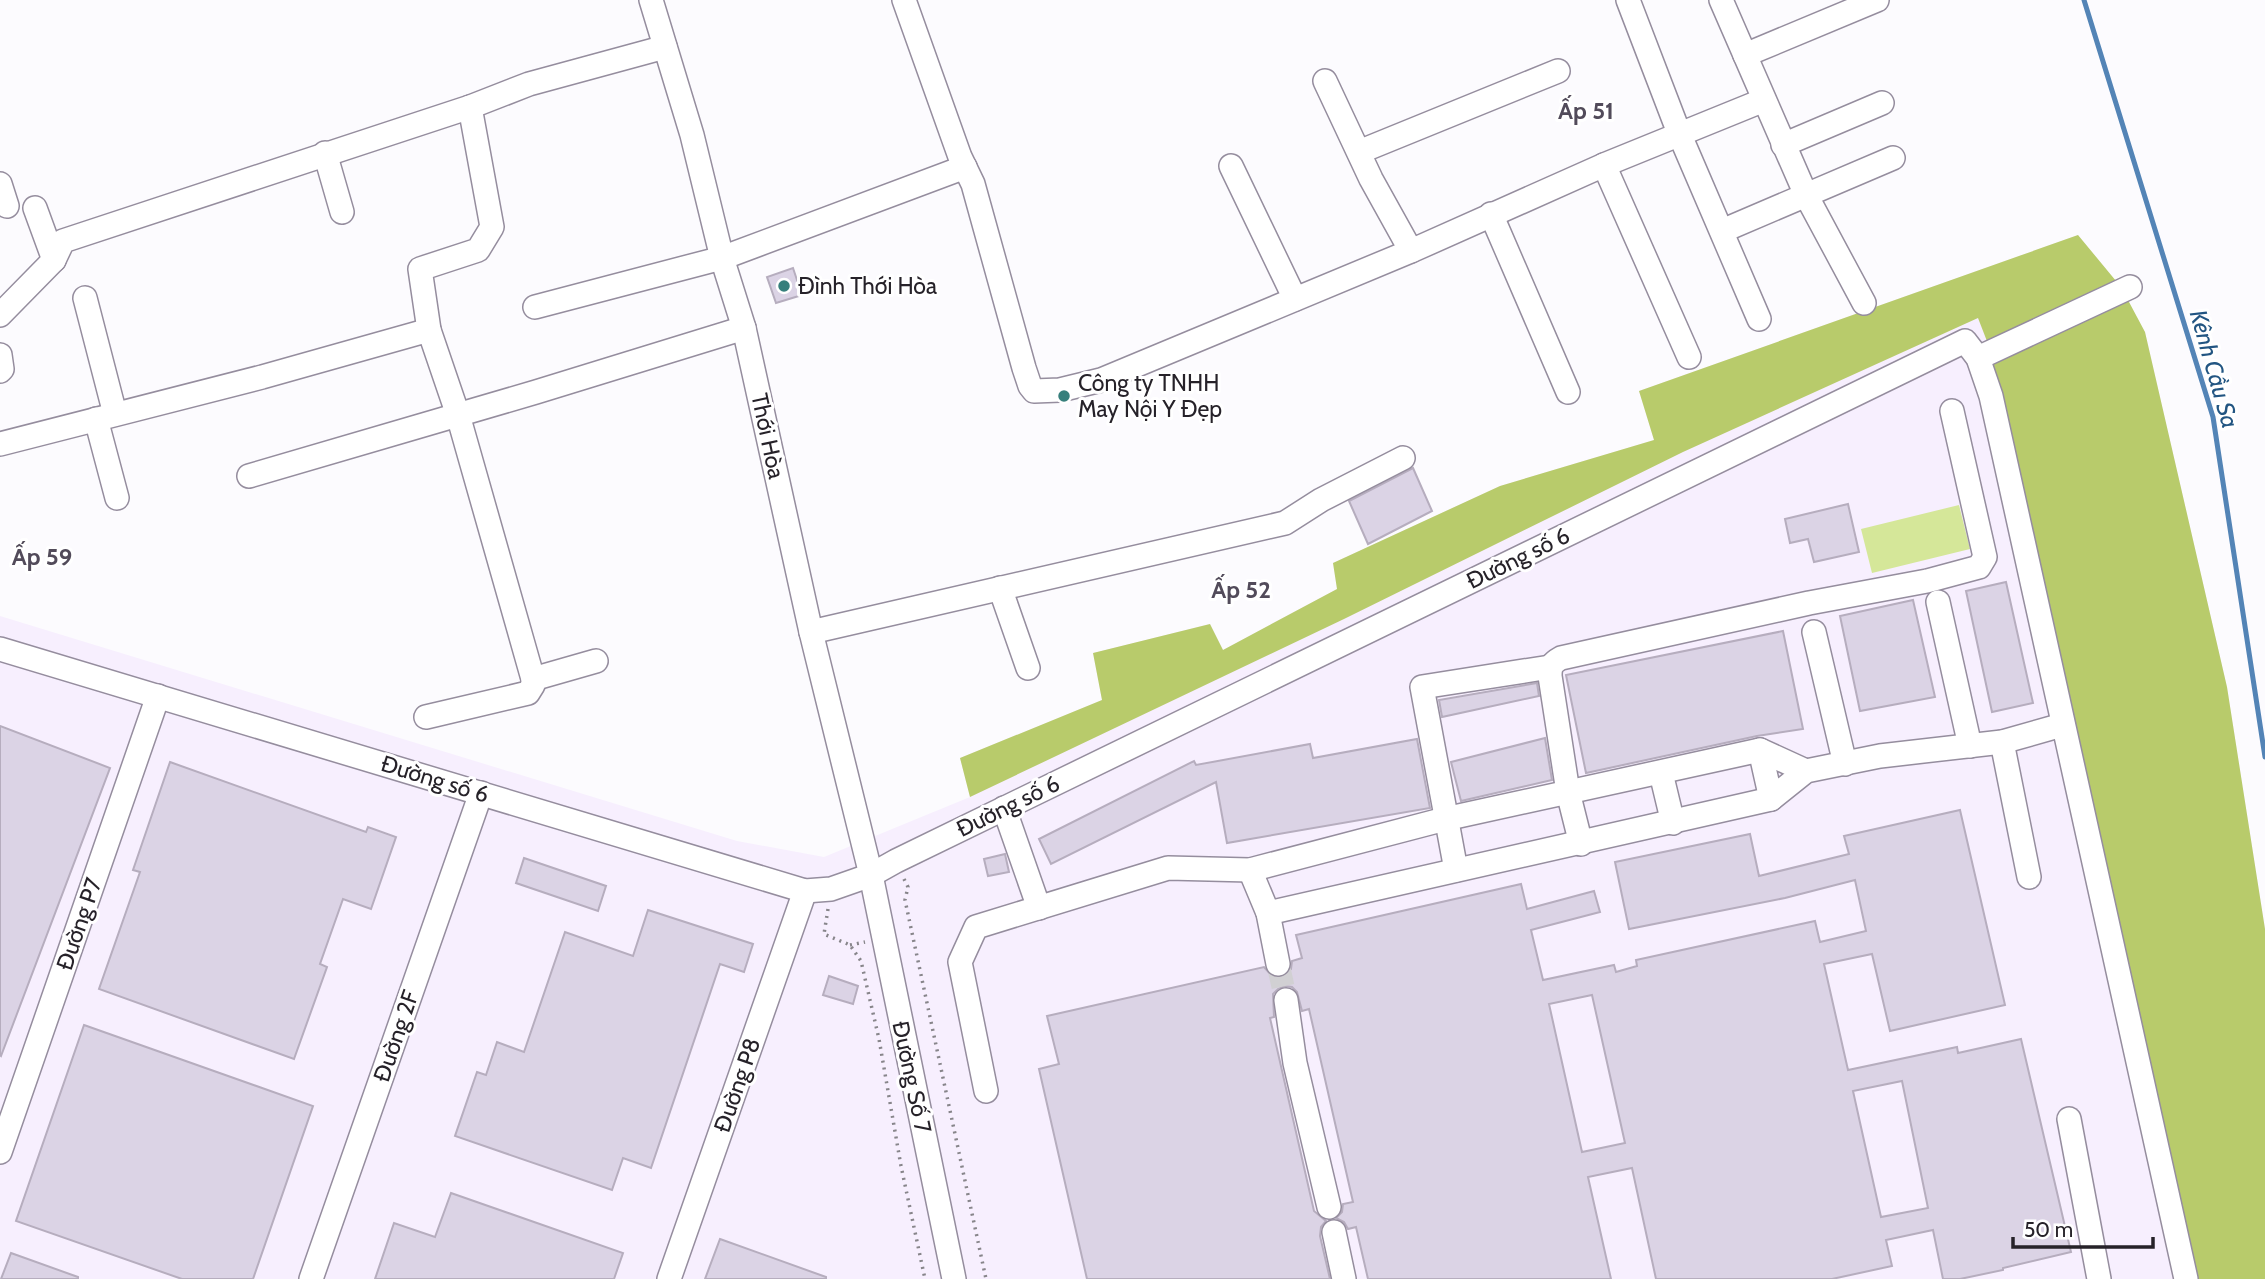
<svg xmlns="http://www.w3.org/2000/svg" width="2265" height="1279" font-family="Cabin,sans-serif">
	<rect width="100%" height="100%" fill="#fcfbfe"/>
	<polygon fill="#f7effe" points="2078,235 2145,332 2227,687 2265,929 2265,1279 0,1279 0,616 737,841 824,857 970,797 960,758 1102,700 1093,653 1210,624 1223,650 1337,589 1333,563 1500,486 1654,440 1639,391"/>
	<polygon fill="#d5e799" points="1959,505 1970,549 1872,573 1861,529"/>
	<polygon fill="#b8cb6b" points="2078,235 2121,287 2145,332 2227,687 2265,929 2265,1279 2198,1279 1990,349 1978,318 1683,452 1344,619 970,797 960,758 1102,700 1093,653 1210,624 1223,650 1337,589 1333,563 1500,486 1654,440 1639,391"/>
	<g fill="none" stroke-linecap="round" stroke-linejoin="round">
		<polyline stroke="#5384b6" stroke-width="5" points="2084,0 2213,417 2265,757"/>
	</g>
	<g fill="#dbd3e5" stroke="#b6adbe" stroke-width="2" fill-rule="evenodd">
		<polygon points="793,268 802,295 776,303 767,277"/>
		<polygon points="1413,468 1432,511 1368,544 1349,501"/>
		<polygon points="1848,504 1859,552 1814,562 1808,539 1790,543 1785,519"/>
		<polygon points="2006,582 2033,703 1992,712 1966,591"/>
		<polygon points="1913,600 1935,697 1860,711 1840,616"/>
		<polygon points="1783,631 1803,729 1757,736 1586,773 1566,675"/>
		<polygon points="1537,683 1539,696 1442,717 1439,700"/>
		<polygon points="0,726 110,768 1,1056 0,1055"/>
		<polygon points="1545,738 1552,780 1461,801 1451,762"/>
		<polygon points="1417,739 1430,808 1227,843 1216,782 1051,864 1039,839 1194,761 1196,765 1310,744 1313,758"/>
		<polygon points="170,762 366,832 368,827 396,837 371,909 343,899 320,964 327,967 294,1059 99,989 140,872 133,870"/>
		<path d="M1960 810 2005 1005 1890 1031 1872 954 1824 964 1848 1070 1957 1047 1958 1053 2021 1039 2071 1252 2003 1268V1270L1960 1279H1943L1933 1230 1886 1240 1892 1266 1832 1279H1656L1632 1168 1588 1177 1611 1279H1368L1356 1227 1348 1229 1344 1222 1336 1218 1342 1212 1343 1204 1353 1202 1309 1009 1302 1011 1297 992 1292 987 1285 986 1278 989 1273 994 1274 1017 1270 1018 1314 1211 1326 1221 1321 1227 1320 1236 1330 1279H1087L1039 1069 1059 1064 1047 1016 1264 967 1273 977 1281 978 1291 969 1292 961 1302 958 1296 935 1521 884 1527 909 1594 891 1600 912 1531 930 1543 980 1614 965 1616 972 1637 966 1636 960 1815 921 1820 942 1866 931 1855 880 1785 898 1629 929 1615 862 1750 834 1759 876 1849 854 1844 836ZM1592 995 1625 1143 1582 1152 1549 1004ZM1902 1081 1928 1208 1881 1217 1853 1091Z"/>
		<polygon points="1005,854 1009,872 988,876 984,859"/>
		<polygon points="524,858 606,886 598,911 516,883"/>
		<polygon points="648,910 753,944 744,972 720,964 651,1168 623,1158 612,1190 455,1136 477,1072 486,1075 497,1042 524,1052 565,932 633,956"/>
		<polygon points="829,976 858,986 853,1004 823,995"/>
		<polygon points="84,1025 313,1106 253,1279 182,1279 16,1221"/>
		<polygon points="451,1193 623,1253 614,1279 375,1279 394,1223 435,1237"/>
		<polygon points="720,1239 826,1277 826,1279 705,1279"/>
		<polygon points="11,1253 78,1277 78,1279 1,1279"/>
	</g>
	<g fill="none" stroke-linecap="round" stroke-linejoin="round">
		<polyline stroke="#d1d0d3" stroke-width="23" stroke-dasharray="23 11" stroke-linecap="butt" points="1278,964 1286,1000"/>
		<g stroke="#958d9e" stroke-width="26">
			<g id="minor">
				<polyline points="651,0 692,135 722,258 744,328 811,632 871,875 954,1279"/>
				<polyline points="904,0 960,157 973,184 1024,368 1030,386 1034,391 1060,390 1101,380 1411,251 1604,165 1764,100"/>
				<polyline points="1628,0 1679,133 1759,319"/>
				<polyline points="1721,0 1806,195 1864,303"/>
				<polyline points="1745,55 1877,0"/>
				<polyline points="1325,81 1371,179 1411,251"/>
				<polyline points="1783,145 1882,103"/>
				<polyline points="1359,152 1558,71"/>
				<polyline points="325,153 342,212"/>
				<polyline points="1604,165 1689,357"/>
				<polyline points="1231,166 1295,299"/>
				<polyline points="0,184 7,206"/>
				<polyline points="35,208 54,260"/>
				<polyline points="1491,214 1568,392"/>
				<polyline points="1722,231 1893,158"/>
				<polyline points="85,298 115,414"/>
				<polyline points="535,307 722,258 965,167"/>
				<polyline points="0,315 54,260 63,241 470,107 529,84 665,47"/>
				<polyline points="429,330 420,269 478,250 492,227 470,107"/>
				<polyline points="0,355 2,369 0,371"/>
				<polyline points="1978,358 2130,287"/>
				<polyline points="96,419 117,498"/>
				<polyline points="0,444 262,377 429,330 458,415 533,679 533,685 528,693 426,717"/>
				<polyline points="249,476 536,392 744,328"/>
				<polyline points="1000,588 1028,668"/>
				<polyline points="1938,602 1970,746"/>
				<polyline points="811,632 1285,523 1321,500 1403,458"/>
				<polyline points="1814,632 1845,764"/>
				<polyline points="0,649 805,891 831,889 871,875 896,861 1965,341 1978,358 1991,396 2186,1279"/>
				<polyline points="533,679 596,661"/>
				<polyline points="2002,742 2029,877"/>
				<polyline points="1760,750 1771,799"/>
				<polyline points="1661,773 1673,823"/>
				<polyline points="1004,808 1039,908"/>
				<path d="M1581 844 1568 792 1550 676C1550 666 1552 663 1561 658L1809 603 1927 581 1979 567 1985 557 1952 411"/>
				<polyline points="1250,870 1268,913 1278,964"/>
				<polyline points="1456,870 1422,687 1550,667"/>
				<polyline points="1268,913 1771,799 1806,771 1880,756 2002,742 2062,725"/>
				<polyline points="1286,1000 1295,1063 1329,1207"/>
				<polyline points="986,1091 960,962 976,927 1168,868 1250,870 1445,819 1760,750 1806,771"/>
				<polyline points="2069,1119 2099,1279"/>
				<polyline points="0,1152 158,696"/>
				<polyline points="1334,1232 1344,1279"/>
				<polyline points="311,1279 481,793"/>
				<polyline points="669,1279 805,891"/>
			</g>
		</g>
		<g stroke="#87858a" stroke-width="3.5" stroke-dasharray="2 5" stroke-linecap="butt">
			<polyline points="904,879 908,887 905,900 986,1279"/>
			<polyline points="828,909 824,934 850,945 861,961 879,1039 901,1166 925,1279"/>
			<polyline points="850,945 865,942"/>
		</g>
		<use href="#minor" stroke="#fff" stroke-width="23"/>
	</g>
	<g fill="#377f7c" stroke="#fff" stroke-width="2.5">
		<circle cx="784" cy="286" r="7"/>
		<circle cx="1064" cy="396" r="7"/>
	</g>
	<g text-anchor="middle" stroke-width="6" stroke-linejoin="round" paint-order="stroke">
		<g font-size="23" fill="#262229" stroke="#fff" text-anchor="start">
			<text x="798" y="294">Đình Thới Hòa</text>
			<text x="1078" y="391">Công ty TNHH<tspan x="1078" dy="26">May Nội Y Đẹp</tspan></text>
		</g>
		<g font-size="23" fill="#262229" stroke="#fff">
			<text transform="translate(768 436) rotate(78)" y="8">Thới Hòa</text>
			<text transform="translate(1518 558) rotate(-26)" y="8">Đường số 6</text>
			<text transform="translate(435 779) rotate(17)" y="8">Đường số 6</text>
			<text transform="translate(1008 806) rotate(-26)" y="8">Đường số 6</text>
			<text transform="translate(79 924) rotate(-71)" y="8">Đường P7</text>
			<text transform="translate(396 1036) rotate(-71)" y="8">Đường 2F</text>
			<text transform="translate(912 1077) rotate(78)" y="8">Đường Số 7</text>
			<text transform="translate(737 1085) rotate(-71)" y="8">Đường P8</text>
		</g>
		<g font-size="24" font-weight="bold" fill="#524b5a" stroke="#fff">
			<text x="1586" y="119">Ấp 51</text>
			<text x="42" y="565">Ấp 59</text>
			<text x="1241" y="598">Ấp 52</text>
		</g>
		<g font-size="24" font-style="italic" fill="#225582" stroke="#fff">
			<text transform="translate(2214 369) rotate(74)" y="8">Kênh Cầu Sa</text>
		</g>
	</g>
	<path d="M2013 1237v10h140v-10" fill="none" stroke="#262229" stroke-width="3.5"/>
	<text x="2024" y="1237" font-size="21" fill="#262229" stroke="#ffffff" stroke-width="5" paint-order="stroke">50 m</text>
</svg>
